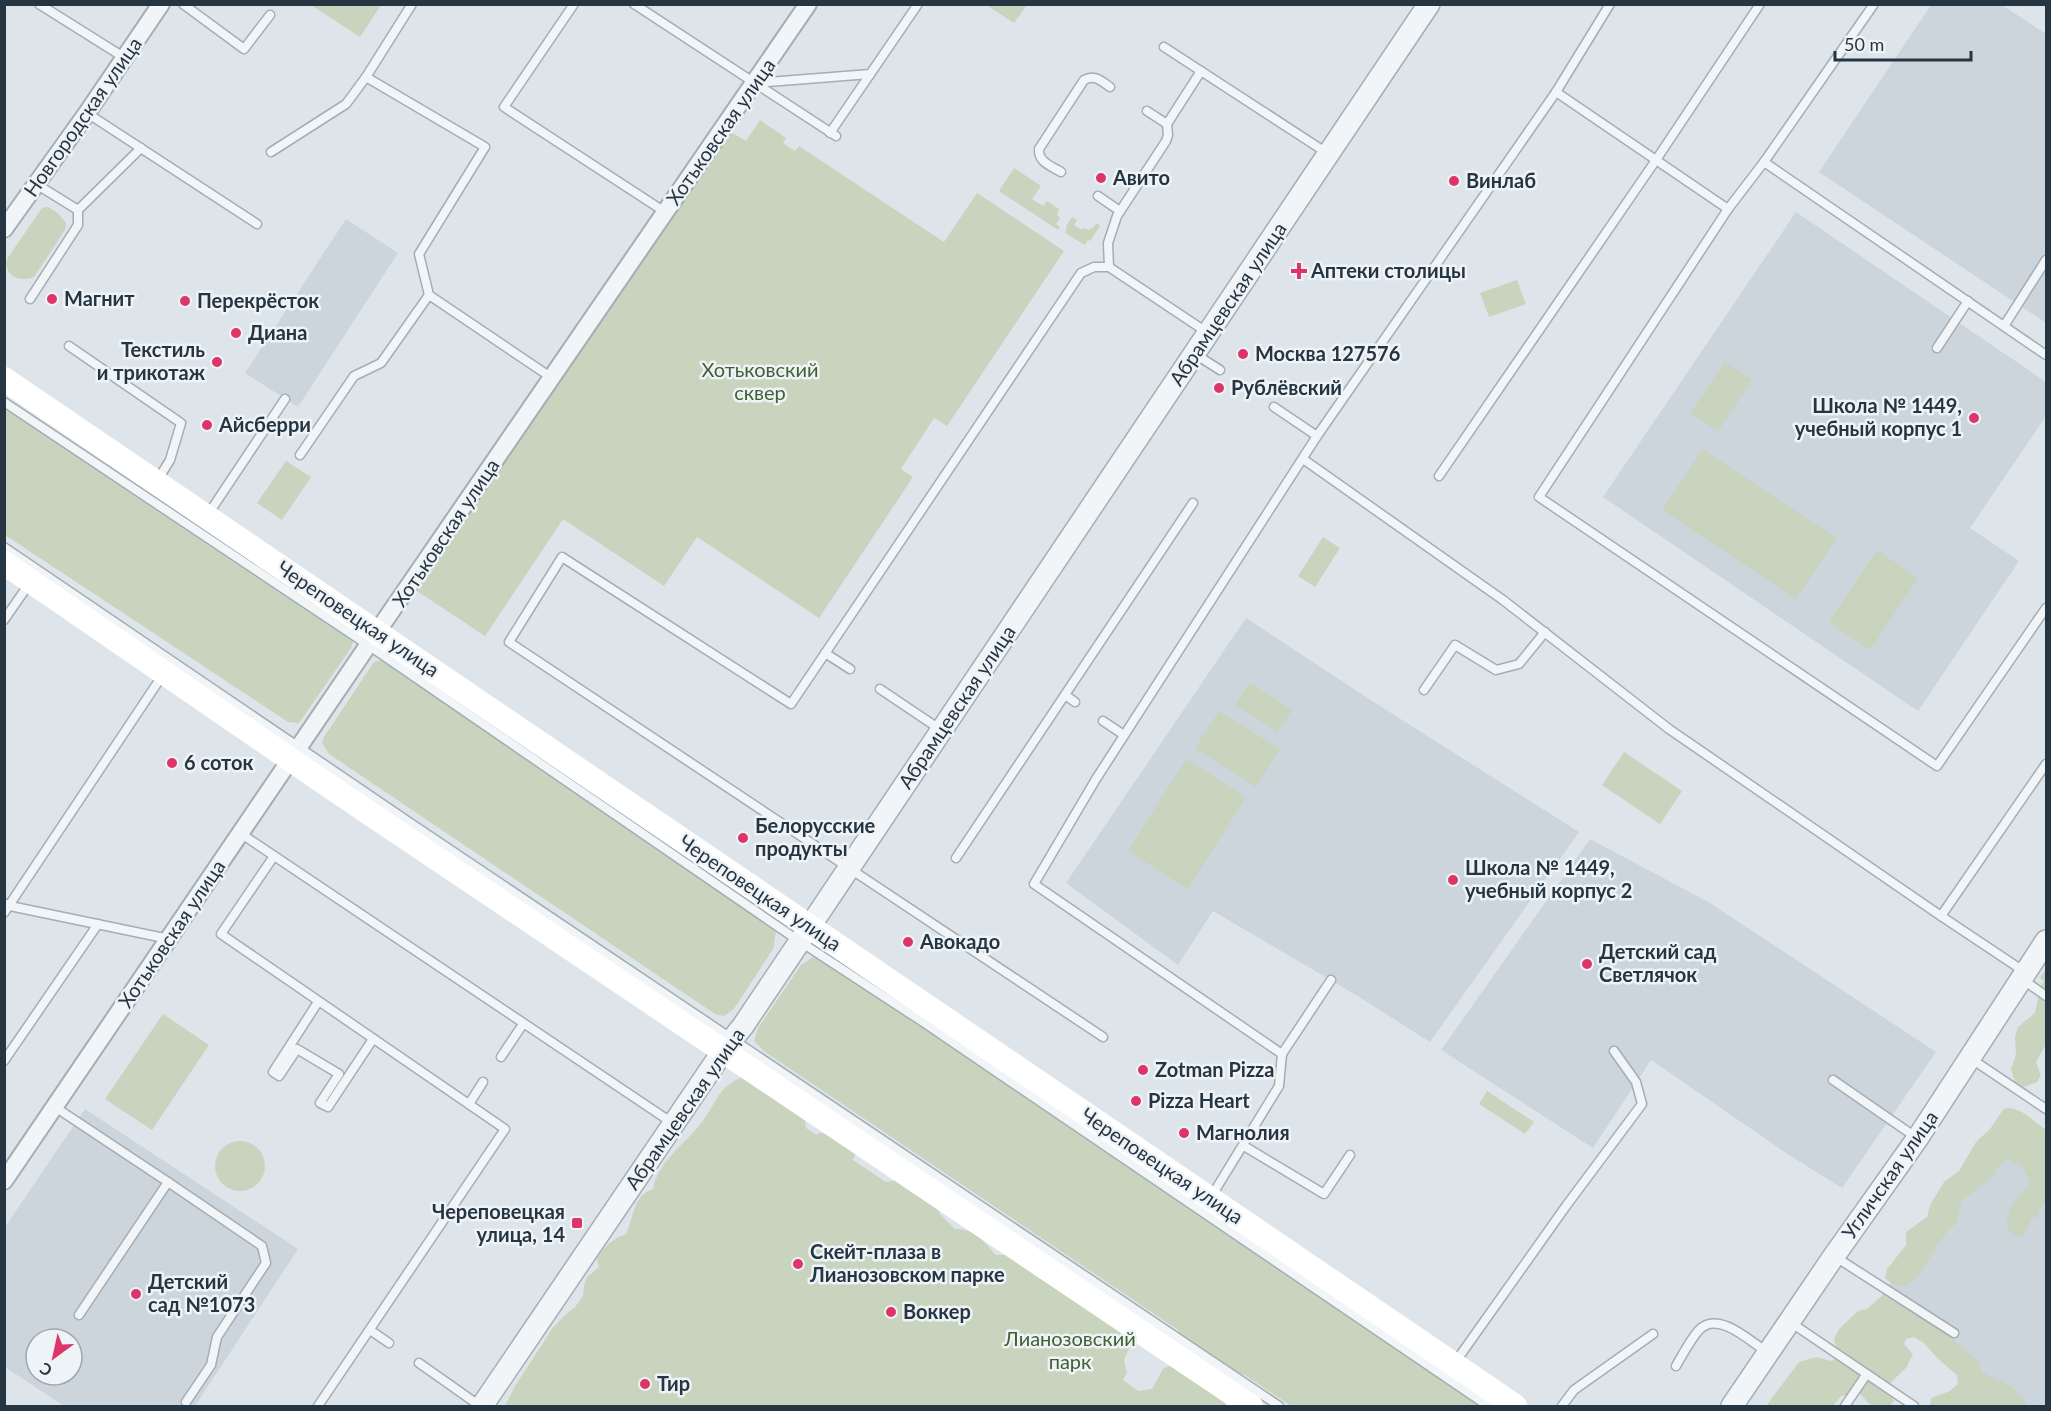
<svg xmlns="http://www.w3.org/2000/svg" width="2051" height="1411" font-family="Lato,sans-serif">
	<rect width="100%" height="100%" fill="#dee5ea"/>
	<g fill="#ccd4dc" fill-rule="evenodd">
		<polygon points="1931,5 2002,5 2046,34 2046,323 1819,172"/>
		<polygon points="1796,212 2046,382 2046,416 1970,528 2019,561 1918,711 1603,497"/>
		<polygon points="346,219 398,253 298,407 245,373"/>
		<polygon points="1246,618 1369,699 1579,832 1430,1042 1356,995 1213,911 1178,965 1066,883"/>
		<polygon points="1590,839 1710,903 1936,1052 1842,1188 1789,1155 1651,1060 1593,1148 1441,1050"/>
		<path d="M85 1109 298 1249 195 1406H64L5 1367V1227ZM36 1339H72V1375H36Z"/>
		<polygon points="1985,1141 2046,1182 2046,1406 2019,1406 1873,1309"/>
	</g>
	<g fill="#c8d4be">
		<polygon points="311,5 381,5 360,37"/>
		<polygon points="986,5 1027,5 1014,23"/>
		<polygon points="760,120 786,138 783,143 795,151 799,146 944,242 977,193 1064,251 947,426 934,418 901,469 913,477 819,618 697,537 664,586 563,519 485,636 417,591 731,132 746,141"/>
		<polygon points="1014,168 1041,186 1032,199 1043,206 1047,201 1059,209 1057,215 1060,218 1056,224 1060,227 1058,230 999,191"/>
		<path d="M48 207 58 213 66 223 65 230 34 277C20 283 3 276 7 259L42 208Z"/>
		<polygon points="1072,217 1077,220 1074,225 1082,230 1084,228 1089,230 1091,228 1093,228 1096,223 1100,226 1090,241 1088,240 1085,245 1065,233 1067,227 1066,226"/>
		<polygon points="1517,280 1526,304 1489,317 1480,293"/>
		<polygon points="1725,362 1752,380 1718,431 1690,413"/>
		<polygon points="4,402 351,635 353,642 351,648 299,723 288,722 5,535"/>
		<polygon points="1703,449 1837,538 1796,599 1662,510"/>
		<polygon points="286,461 311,477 282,520 257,503"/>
		<polygon points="1323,537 1340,548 1315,587 1298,576"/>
		<polygon points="1877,550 1918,578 1870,650 1829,622"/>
		<polygon points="388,658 766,916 776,931 773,949 734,1009 724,1016 715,1014 329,754 322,743 324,737 374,662"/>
		<polygon points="1250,683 1292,710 1277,732 1235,705"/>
		<polygon points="1219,711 1280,749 1256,787 1195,748"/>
		<polygon points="1624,752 1682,791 1660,824 1602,785"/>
		<polygon points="1186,759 1246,797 1188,889 1128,851"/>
		<polygon points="816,955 829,956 1482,1406 1291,1406 1245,1375 1225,1369 1185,1342 1178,1330 765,1052 754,1041 758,1028 801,965"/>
		<polygon points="2046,969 2046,1044 2036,1062 2041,1075 2037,1082 2024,1087 2015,1082 2011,1069 2016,1055 2015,1037 2018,1027 2035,1013 2040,988 2044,981 2040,978"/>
		<polygon points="163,1014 209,1045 152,1130 105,1099"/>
		<path d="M749 1074 804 1112 806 1128 817 1135 819 1133 841 1135 857 1149 853 1160 886 1182 903 1179 936 1200 940 1214 955 1229C976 1229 982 1240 996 1255H1007L1127 1325 1131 1344 1124 1360 1127 1373 1123 1380 1138 1391 1152 1389 1163 1369 1181 1360 1226 1400 1225 1406H505L515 1386 552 1329 563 1317 575 1307 583 1296 584 1286 587 1277 599 1267 597 1260C603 1247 612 1239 626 1234 635 1216 632 1196 653 1189 658 1161 686 1143 702 1122 709 1113 716 1098 722 1091 729 1083 739 1078 749 1074Z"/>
		<polygon points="1487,1091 1534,1122 1525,1134 1479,1104"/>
		<path d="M2007 1108C2022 1108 2035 1122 2046 1130V1203L2042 1205 2037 1217 2032 1218 2023 1237C2007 1237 2004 1222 2010 1209 2015 1199 2025 1192 2030 1182L2023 1167 2006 1159 1995 1171V1176L1961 1201 1957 1223C1937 1236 1923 1279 1906 1286 1898 1289 1890 1283 1885 1278L1887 1269 1906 1245V1232L1927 1217 1930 1205 1944 1182 1959 1171 1976 1142 1990 1129 2003 1110Z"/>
		<circle cx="240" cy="1166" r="25"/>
		<polygon points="1888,1290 1900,1293 1943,1320 1947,1335 1978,1361 1982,1372 2011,1386 2026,1402 2025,1406 1930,1406 1931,1398 1950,1391 1958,1384 1957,1375 1937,1358 1924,1343 1914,1337 1906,1339 1904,1344 1913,1354 1906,1368 1886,1387 1894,1401 1890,1406 1872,1406 1859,1393 1841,1396 1833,1406 1766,1406 1799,1362 1817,1357 1831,1361 1839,1357 1834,1339 1839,1329 1858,1311 1867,1309"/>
	</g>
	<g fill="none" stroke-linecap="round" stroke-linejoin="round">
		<g stroke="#a3adb4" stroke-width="11">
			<g id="service">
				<polyline points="39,4 125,58"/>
				<polyline points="183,4 244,49 270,15"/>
				<polyline points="574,4 504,107 665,212"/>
				<polyline points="634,4 836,136"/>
				<polyline points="1874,4 1764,162 1728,209 1539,497 1937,766 2046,608"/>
				<polyline points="1164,47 1327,153"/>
				<polyline points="366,77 485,147 419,254 429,295"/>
				<polyline points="755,83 870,74"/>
				<polyline points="1556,92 1728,209"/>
				<polyline points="1147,111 1167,124"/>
				<polyline points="87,113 257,224"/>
				<polyline points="830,133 918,4"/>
				<polyline points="271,152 346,104 366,77 412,4"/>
				<polyline points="1764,162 2046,355"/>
				<path d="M1061 172C1051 166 1038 162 1039 149L1084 80C1095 74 1101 81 1110 87"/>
				<polyline points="36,184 78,210 141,148"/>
				<polyline points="1098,196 1120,211"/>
				<polyline points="1109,267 1108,243 1117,216 1166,141 1168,135 1167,124 1201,71"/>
				<polyline points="30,299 78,225 78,210"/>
				<polyline points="2004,326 2046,260"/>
				<polyline points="69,346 181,423 170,460 157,481"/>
				<polyline points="1937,348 1968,301"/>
				<polyline points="1195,354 1220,370"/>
				<polyline points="4,402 368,645 799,941 923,1022 1488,1406"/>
				<polyline points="1274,407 1317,436"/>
				<polyline points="300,455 354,376 381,363 429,295 552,378"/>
				<polyline points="1303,459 1503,600 1669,729 1941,916 2025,972"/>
				<polyline points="1439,476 1656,160 1760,4"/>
				<polyline points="207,516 285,399"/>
				<polyline points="4,547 409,822 1279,1406"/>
				<polyline points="4,620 29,584"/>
				<polyline points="825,653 850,669"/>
				<polyline points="880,689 941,730"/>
				<polyline points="1424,690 1455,645 1496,670 1519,664 1545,632"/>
				<polyline points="1065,695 1075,702"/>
				<polyline points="1103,721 1124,735"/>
				<polyline points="240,833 674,1124"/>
				<polyline points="274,856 221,934 505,1129 318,1406"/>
				<polyline points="956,858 1193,503"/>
				<polyline points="4,903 10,906 169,939"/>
				<polyline points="4,913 164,673"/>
				<polyline points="1941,916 2046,764"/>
				<polyline points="2022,979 2046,996"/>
				<polyline points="318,1002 273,1072 279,1076 297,1049 339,1074 320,1103 328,1107 373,1039"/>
				<polyline points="1103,1037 509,642 562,557 791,704 1081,273 1094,267 1109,267 1208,333"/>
				<polyline points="1282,1054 1331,980"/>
				<polyline points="501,1057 523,1024"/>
				<polyline points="1970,1058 2046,1109"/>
				<polyline points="4,1061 98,924"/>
				<polyline points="1833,1080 1917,1138"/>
				<polyline points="469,1104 483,1082"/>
				<polyline points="55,1107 168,1182 79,1315"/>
				<polyline points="1244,1146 1324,1194 1350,1155"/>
				<polyline points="168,1182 262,1246 266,1263 217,1337 211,1365 186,1402"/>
				<polyline points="1211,1197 1279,1086 1282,1054 1034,884 1096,779 1317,436 1556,92 1610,4"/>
				<polyline points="1834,1256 1954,1333"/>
				<polyline points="1790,1322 1914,1406"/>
				<polyline points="370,1330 389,1343"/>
				<polyline points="419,1363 480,1406"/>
				<polyline points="1454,1364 1566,1206 1642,1104 1636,1082 1614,1051"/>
				<path d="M1676 1366C1683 1354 1690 1340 1699 1330 1718 1310 1750 1341 1768 1353"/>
				<polyline points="1562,1406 1574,1390 1653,1334"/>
				<polyline points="1845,1406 1866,1375"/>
			</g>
		</g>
		<g stroke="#a3adb4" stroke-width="20">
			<g id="minor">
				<polyline points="4,229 87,113 161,4"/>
				<polyline points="4,1181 377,632 808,4"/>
			</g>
		</g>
		<g stroke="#a3adb4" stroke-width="24">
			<g id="tertiary">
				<polyline points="482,1406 723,1051 743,1026 1429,4"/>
				<polyline points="1732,1406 1834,1256 1917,1139 2046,941"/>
			</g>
		</g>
		<use href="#service" stroke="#f1f5f7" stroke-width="8"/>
		<use href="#minor" stroke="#f1f5f7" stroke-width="16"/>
		<use href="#tertiary" stroke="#f1f5f7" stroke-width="21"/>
		<g stroke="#fff" stroke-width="24">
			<polyline points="4,379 1515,1406"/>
			<polyline points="4,563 332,788 1251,1406"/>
		</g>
	</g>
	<g fill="#dd356a" stroke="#eef3f7" stroke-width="2">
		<circle cx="1101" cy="178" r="6"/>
		<circle cx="1454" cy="181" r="6"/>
		<path d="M1296 262h6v6h6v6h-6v6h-6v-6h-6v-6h6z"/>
		<circle cx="52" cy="299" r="6"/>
		<circle cx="185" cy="301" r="6"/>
		<circle cx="236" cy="333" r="6"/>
		<circle cx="1243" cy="354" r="6"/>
		<circle cx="217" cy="362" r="6"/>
		<circle cx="1219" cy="388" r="6"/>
		<circle cx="1974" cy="418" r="6"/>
		<circle cx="207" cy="425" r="6"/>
		<circle cx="172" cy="763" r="6"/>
		<circle cx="743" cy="838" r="6"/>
		<circle cx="1453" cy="880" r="6"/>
		<circle cx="908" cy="942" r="6"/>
		<circle cx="1587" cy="964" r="6"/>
		<circle cx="1143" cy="1070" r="6"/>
		<circle cx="1136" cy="1101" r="6"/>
		<circle cx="1184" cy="1133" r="6"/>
		<rect x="571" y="1217" width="12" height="12" rx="3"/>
		<circle cx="798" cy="1264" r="6"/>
		<circle cx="136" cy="1294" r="6"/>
		<circle cx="891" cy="1312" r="6"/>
		<circle cx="645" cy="1384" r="6"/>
	</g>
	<g text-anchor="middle" stroke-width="5" stroke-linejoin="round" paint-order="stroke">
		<g font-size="20" fill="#263542" stroke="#eef3f7">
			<text transform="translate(83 117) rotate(-55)" y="7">Новгородская улица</text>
			<text transform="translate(721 132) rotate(-55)" y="7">Хотьковская улица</text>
			<text transform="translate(1228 304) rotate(-56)" y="7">Абрамцевская улица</text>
			<text transform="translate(446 533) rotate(-56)" y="7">Хотьковская улица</text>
			<text transform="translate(358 619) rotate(34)" y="7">Череповецкая улица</text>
			<text transform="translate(957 707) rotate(-56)" y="7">Абрамцевская улица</text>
			<text transform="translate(760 893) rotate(34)" y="7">Череповецкая улица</text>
			<text transform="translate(172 934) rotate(-56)" y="7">Хотьковская улица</text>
			<text transform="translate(685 1109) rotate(-55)" y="7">Абрамцевская улица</text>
			<text transform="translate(1162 1166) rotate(34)" y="7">Череповецкая улица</text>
			<text transform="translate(1890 1175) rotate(-55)" y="7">Угличская улица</text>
		</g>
		<g font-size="20" font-weight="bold" fill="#263542" stroke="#eef3f7" text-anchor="start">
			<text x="1113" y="185">Авито</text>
			<text x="1466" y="188">Винлаб</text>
			<text x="1311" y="278">Аптеки столицы</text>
			<text x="64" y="306">Магнит</text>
			<text x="197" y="308">Перекрёсток</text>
			<text x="248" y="340">Диана</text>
			<text x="205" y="357" text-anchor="end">Текстиль<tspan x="205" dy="23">и трикотаж</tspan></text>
			<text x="1255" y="361">Москва 127576</text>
			<text x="1231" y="395">Рублёвский</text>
			<text x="1962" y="413" text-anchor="end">Школа № 1449,<tspan x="1962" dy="23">учебный корпус 1</tspan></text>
			<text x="219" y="432">Айсберри</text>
			<text x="184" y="770">6 соток</text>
			<text x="755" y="833">Белорусские<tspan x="755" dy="23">продукты</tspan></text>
			<text x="1465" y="875">Школа № 1449,<tspan x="1465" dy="23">учебный корпус 2</tspan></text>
			<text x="920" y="949">Авокадо</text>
			<text x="1599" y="959">Детский сад<tspan x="1599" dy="23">Светлячок</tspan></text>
			<text x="1155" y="1077">Zotman Pizza</text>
			<text x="1148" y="1108">Pizza Heart</text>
			<text x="1196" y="1140">Магнолия</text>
			<text x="565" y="1219" text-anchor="end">Череповецкая<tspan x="565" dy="23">улица, 14</tspan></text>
			<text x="810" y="1259">Скейт-плаза в<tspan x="810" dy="23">Лианозовском парке</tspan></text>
			<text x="148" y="1289">Детский<tspan x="148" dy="23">сад №1073</tspan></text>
			<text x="903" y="1319">Воккер</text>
			<text x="657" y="1391">Тир</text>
		</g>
		<g font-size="20" fill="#426031" stroke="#eef3f7">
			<text x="760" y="377">Хотьковский<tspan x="760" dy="23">сквер</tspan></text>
			<text x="1070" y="1346">Лианозовский<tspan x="1070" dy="23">парк</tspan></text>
		</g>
	</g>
	<rect width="2051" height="1411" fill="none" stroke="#263542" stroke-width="12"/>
	<g transform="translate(54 1357) rotate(213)"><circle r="28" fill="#eef3f7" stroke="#9ea7af" stroke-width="1.5"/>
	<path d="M0-4.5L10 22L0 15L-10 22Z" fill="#dd356a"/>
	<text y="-9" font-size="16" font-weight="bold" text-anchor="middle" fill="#263542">С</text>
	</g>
	<path d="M1835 51v9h136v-9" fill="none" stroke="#263542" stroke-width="3"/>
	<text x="1844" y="51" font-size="18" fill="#263542" stroke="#eef3f7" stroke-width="4.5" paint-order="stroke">50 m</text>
</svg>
